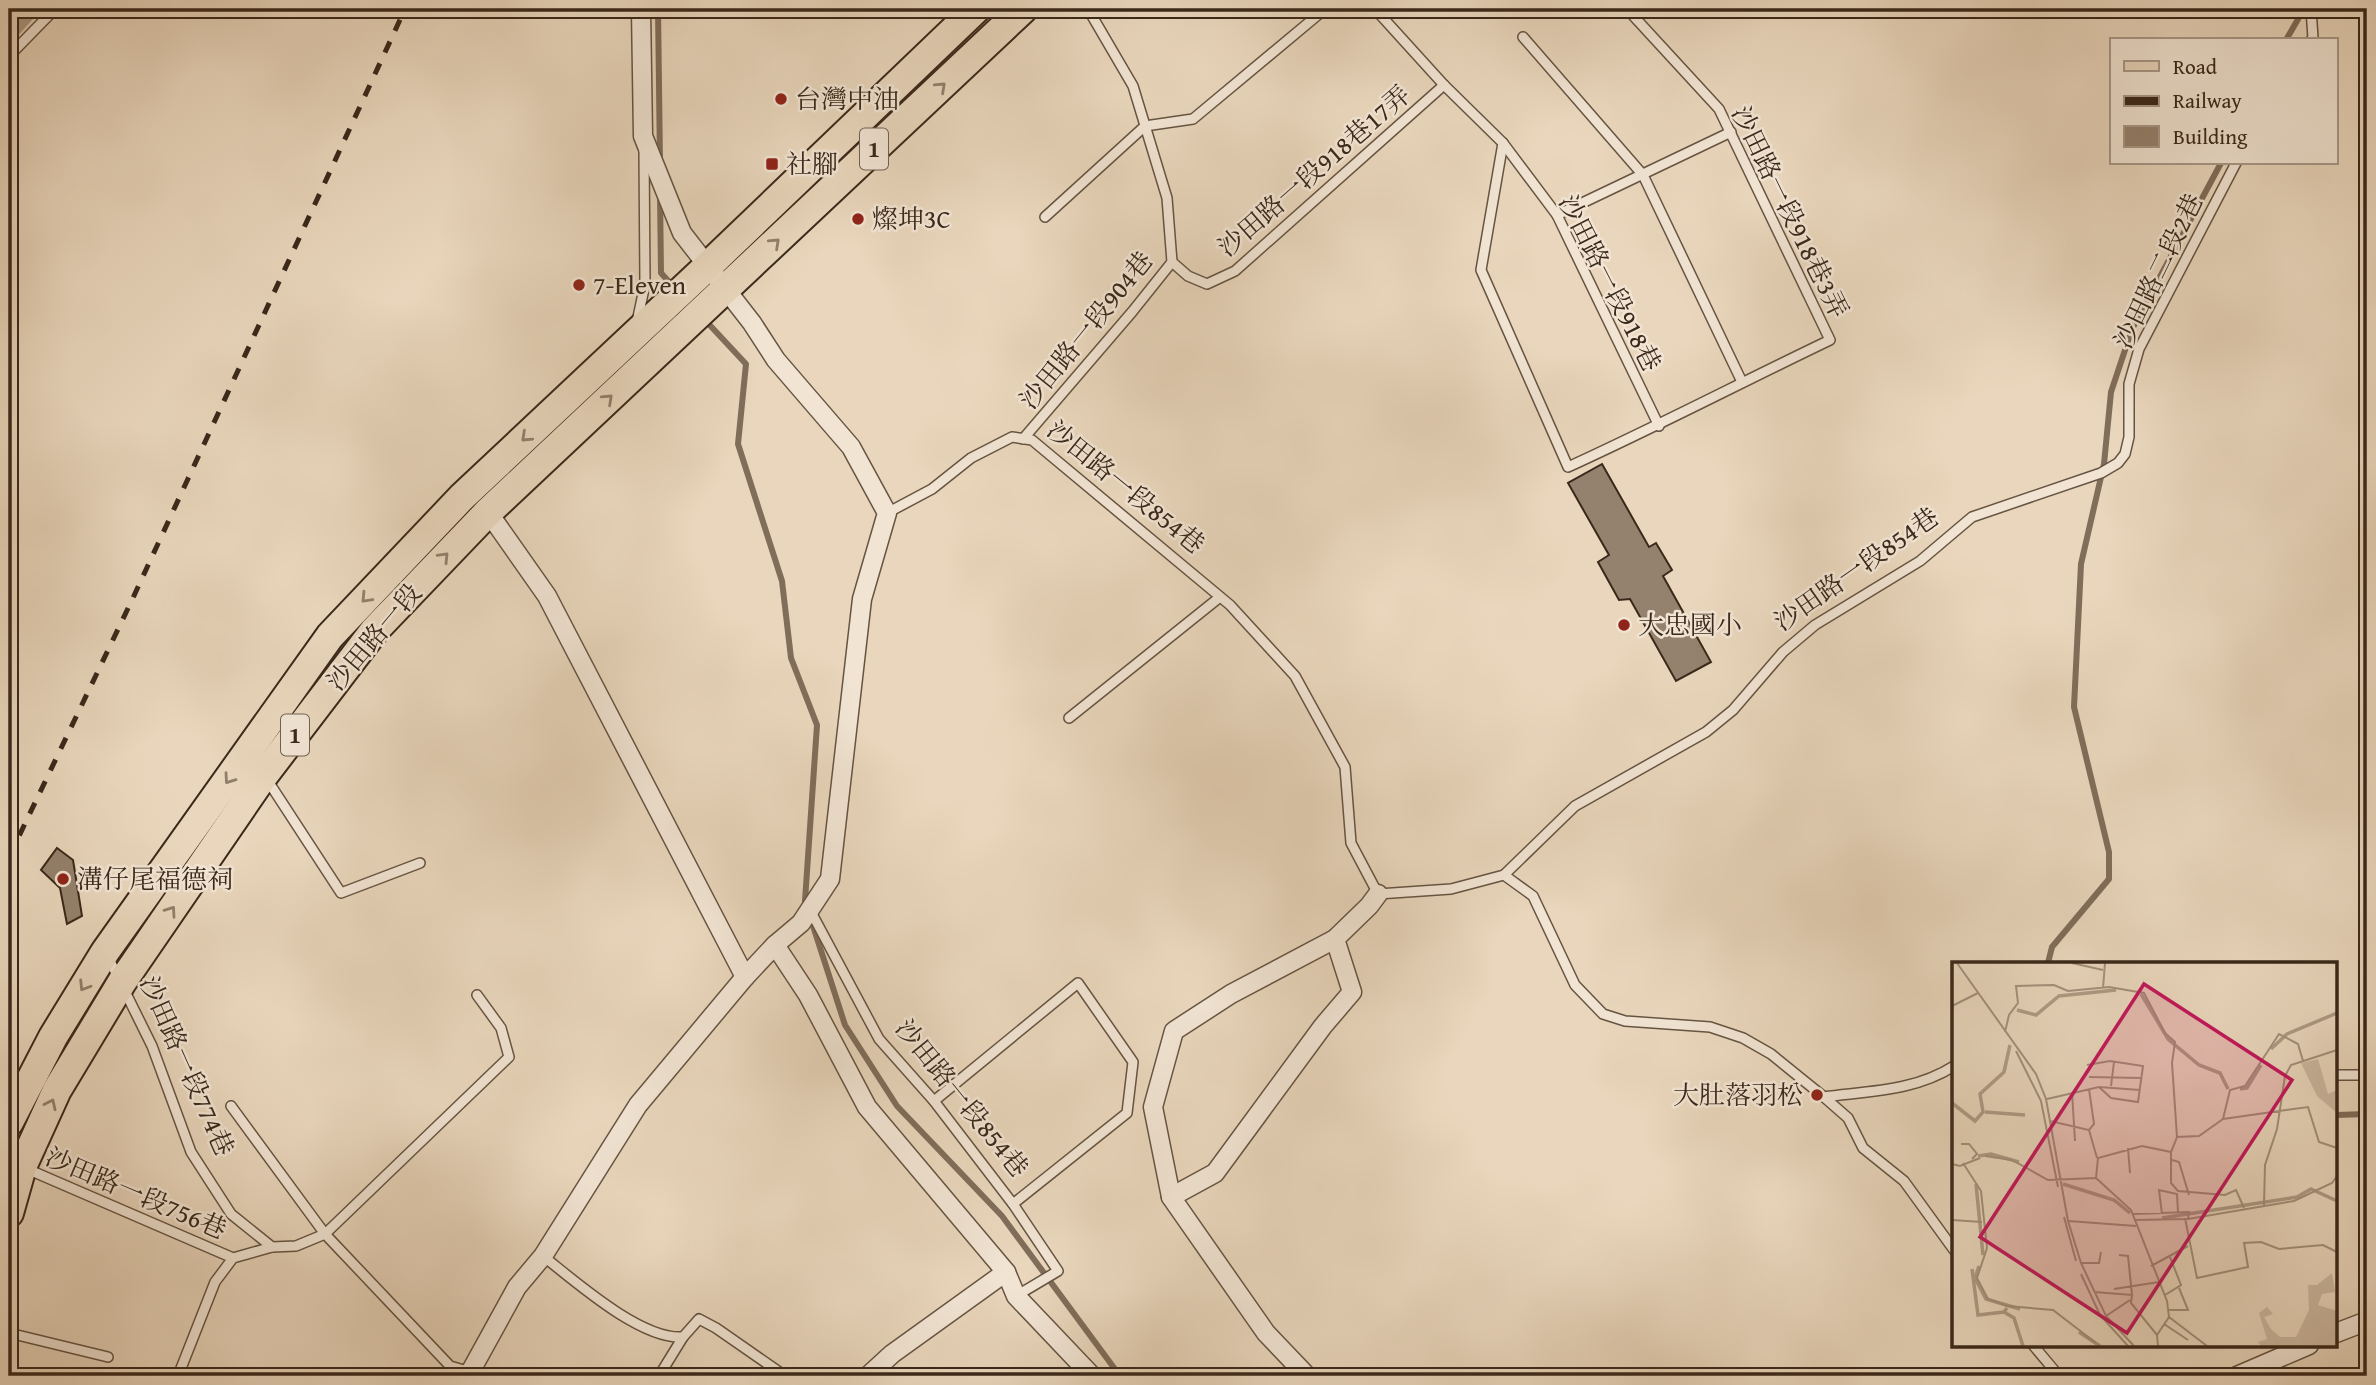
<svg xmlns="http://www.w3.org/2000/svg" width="2376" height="1385" font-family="'Gentium Book Plus','Noto Serif TC',serif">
	<rect width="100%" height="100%" fill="#e9d6bc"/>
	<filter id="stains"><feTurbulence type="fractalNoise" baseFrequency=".00286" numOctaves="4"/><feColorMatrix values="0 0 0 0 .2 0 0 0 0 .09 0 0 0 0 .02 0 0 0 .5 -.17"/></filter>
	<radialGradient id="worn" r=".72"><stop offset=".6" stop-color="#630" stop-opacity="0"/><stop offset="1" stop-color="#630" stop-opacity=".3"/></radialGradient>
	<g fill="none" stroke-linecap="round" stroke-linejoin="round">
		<g stroke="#806d5a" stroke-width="6">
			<polyline points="658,9 660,162"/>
			<polyline points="2286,40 2301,14 2298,9"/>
			<polyline points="660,194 661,273 673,286"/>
			<polyline points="705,320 746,364 738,444 782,581 791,658 817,725 805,901 845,1025 897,1106 1002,1216 1120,1376"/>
			<polyline points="2048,963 2052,947 2109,879 2109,852 2074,707 2081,564 2104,464 2111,392 2132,329 2221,163"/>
			<polyline points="2336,1115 2367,1114"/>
		</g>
		<polyline stroke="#ae9b85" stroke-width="21" points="9,30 28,9"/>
	</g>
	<g fill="#95826e" stroke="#3a281a" stroke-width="2">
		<polygon points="1602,464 1649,547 1656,543 1672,570 1663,576 1711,662 1676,681 1630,599 1619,600 1598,562 1609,555 1568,483"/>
		<polygon points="57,848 73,860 82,916 67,924 60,888 41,870"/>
	</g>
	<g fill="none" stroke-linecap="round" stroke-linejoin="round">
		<g stroke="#665442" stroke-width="12">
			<g id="lane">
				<polyline points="1375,9 1444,85 1503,143 1557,215 1659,426"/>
				<polyline points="2311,9 2313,38 2311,40"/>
				<polyline points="1523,37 1643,175 1742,382"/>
				<polyline points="9,56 55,9"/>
				<path d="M1503 143 1481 270 1568 467C1656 427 1742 382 1830 340L1719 109 1627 9"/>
				<polyline points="1557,215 1731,132"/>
				<polyline points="1045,217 1145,126 1193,119 1325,9"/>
				<polyline points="1172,262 1188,276 1207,284 1235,271 1444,85"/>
				<polyline points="637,322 645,284 644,151"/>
				<polyline points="1023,439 1132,312 1172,262 1167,198 1133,86 1088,9"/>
				<polyline points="887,513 932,489 971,458 1012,437 1032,440 1230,605 1295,676 1345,767 1351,843 1378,894 1451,889 1504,875 1575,806 1706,732 1733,710 1783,652 1815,625 1920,561 1972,517 2101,473 2118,463 2125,454 2129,437 2129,384 2139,349 2236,163"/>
				<polyline points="1069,718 1220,597"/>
				<polyline points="266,778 341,893 420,863"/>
				<path d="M1504 875 1533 896 1575 985 1603 1014 1625 1021 1710 1027 1743 1038 1771 1054 1824 1097C1870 1091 1915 1091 1954 1066"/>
				<polyline points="810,910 879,1039 934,1101 1013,1204 1058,1271 1016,1296"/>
				<polyline points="108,957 152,1046 191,1152 231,1214 272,1247 296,1246 325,1234 509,1057 501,1028 477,995"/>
				<polyline points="2336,1075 2367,1075"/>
				<polyline points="1824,1097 1848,1118 1863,1148 1904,1181 1954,1250"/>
				<polyline points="934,1101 1078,983 1133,1062 1127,1113 1013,1204"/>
				<polyline points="231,1106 325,1234 450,1366 471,1372"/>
				<polyline points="27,1169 233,1258"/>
				<path d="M543 1256C576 1282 641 1340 683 1337L699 1319 716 1328 785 1376"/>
				<polyline points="9,1333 108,1357"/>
				<polyline points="2033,1345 2059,1376"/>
				<polyline points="178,1376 215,1282 233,1258 272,1247"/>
				<polyline points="659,1376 683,1337"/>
			</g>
		</g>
		<g stroke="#665442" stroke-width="21">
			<g id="street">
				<polyline points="488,512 547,596 745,977"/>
				<polyline points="775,945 808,995 867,1107 1006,1272 1016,1296 1092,1376"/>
				<polyline points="1171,1197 1215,1173 1323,1026 1352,992 1335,939"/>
				<polyline points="2336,1333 2367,1321"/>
				<polyline points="468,1376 517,1287 543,1256 638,1105 745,977 775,945 801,923 830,879 862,599 887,513 851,447 776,360 752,323 682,233 643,136 641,9"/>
				<polyline points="868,1376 892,1354 1006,1272"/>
				<polyline points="1307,1376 1266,1333 1171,1197 1153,1107 1174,1031 1231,994 1335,939 1369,906 1378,894"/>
				<polyline points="2237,1376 2309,1345"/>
			</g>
		</g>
		<g stroke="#3a281a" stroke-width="32">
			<g id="primary">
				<polyline points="9,1122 53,1037 105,952 330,636 462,497 708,266 976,9"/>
				<polyline points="9,1213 22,1167 57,1090 122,982 264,775 374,631 488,512 1023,9"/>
			</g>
		</g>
		<use href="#lane" stroke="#f1e4d3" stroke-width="9"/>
		<use href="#street" stroke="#f1e4d3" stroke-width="18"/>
		<use href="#primary" stroke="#e9d6bc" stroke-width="28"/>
		<polyline stroke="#3a281a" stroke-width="5" stroke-dasharray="12 12" stroke-linecap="butt" points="9,857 132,600 405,9"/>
	</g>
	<defs><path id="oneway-chevron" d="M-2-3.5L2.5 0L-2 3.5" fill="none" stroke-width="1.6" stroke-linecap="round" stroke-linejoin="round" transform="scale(1.75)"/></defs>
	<g stroke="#927f6b">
		<use href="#oneway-chevron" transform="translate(941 87) rotate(-43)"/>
		<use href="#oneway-chevron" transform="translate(775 243) rotate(-43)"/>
		<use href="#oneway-chevron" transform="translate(608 399) rotate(-43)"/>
		<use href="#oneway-chevron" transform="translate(526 437) rotate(137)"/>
		<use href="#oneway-chevron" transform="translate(444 557) rotate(-46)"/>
		<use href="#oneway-chevron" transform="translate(366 598) rotate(133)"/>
		<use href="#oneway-chevron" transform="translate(229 779) rotate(125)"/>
		<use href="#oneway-chevron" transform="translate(171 911) rotate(-55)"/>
		<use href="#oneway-chevron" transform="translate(84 986) rotate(122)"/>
		<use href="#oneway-chevron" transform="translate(51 1104) rotate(-65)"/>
	</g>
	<g fill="#8f2418" stroke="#f1e4d3" stroke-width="2.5">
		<circle cx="781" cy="99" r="7"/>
		<rect x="765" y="157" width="14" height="14" rx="3.5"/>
		<circle cx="858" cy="219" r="7"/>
		<circle cx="579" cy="285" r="7"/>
		<circle cx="1624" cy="625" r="7"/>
		<circle cx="63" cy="879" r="7"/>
		<circle cx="1817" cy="1095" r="7"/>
	</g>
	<g text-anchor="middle" stroke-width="5" stroke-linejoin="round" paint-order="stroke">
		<g fill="#f1e4d3" stroke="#716052" stroke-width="2">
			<rect x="860" y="128.5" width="28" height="41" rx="5"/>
			<rect x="281" y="714.5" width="28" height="41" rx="5"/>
		</g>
		<g font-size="24" font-weight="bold" fill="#3a281a">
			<text x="874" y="157">1</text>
			<text x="295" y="743">1</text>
		</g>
		<g font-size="26" fill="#3a281a" stroke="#f1e4d3" text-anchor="start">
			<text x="795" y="108">台灣中油</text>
			<text x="786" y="173">社腳</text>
			<text x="872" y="228">燦坤3C</text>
			<text x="593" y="294">7-Eleven</text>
			<text x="1638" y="634">大忠國小</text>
			<text x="77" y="888">溝仔尾福德祠</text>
			<text x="1803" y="1104" text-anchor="end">大肚落羽松</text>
		</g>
		<g font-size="26" fill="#3a281a" stroke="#f1e4d3">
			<text transform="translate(1314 171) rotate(-41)" y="9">沙田路一段918巷17弄</text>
			<text transform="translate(1790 212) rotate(64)" y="9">沙田路一段918巷3弄</text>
			<text transform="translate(2158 271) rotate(-64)" y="9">沙田路二段2巷</text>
			<text transform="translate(1610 283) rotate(63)" y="9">沙田路一段918巷</text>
			<text transform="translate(1086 330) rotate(-51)" y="9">沙田路一段904巷</text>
			<text transform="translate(1126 487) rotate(39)" y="9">沙田路一段854巷</text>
			<text transform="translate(1856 569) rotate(-35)" y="9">沙田路一段854巷</text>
			<text transform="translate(374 637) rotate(-50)" y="9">沙田路一段</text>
			<text transform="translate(187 1066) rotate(66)" y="9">沙田路一段774巷</text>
			<text transform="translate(962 1098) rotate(51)" y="9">沙田路一段854巷</text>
			<text transform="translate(136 1193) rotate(23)" y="9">沙田路一段756巷</text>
		</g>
	</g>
	<g transform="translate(1952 962)">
		<rect width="385" height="385" fill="#e9d6bc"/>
		<path d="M366 97 376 132 385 128V151L365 134 349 101ZM380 311 383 330 370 332 366 343 385 349V384H309L306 380 315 377 307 351 315 345 321 352 312 355 319 367 328 375H344L357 348 356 323H365Z" fill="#cbb8a0"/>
		<path fill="none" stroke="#ae9b85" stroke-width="3.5" d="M189 32 216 77 247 103 268 111 276 127M65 48 84 53 107 34 164 28M319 87 335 72 385 51M288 127 295 126 309 103M0 141 23 159 31 150 28 132 52 110 58 83M33 150 73 153M26 194 39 192 67 200M24 222 31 293M111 222 162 238 178 251M210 256 345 235 359 227 385 239M27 304 23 316 34 337 68 347M20 307 26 353 52 350M55 346 52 350 62 356 71 384M127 370 148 384"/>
		<path fill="none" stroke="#a3907b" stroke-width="2" d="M5 1 84 112 94 137 116 259 129 301 154 354 182 384M120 1 151 8M151 26 153 1M0 44 26 31M53 70 57 53 66 41 64 24 102 23 116 29 157 25 192 31 213 71 223 80 220 101 225 175 219 190 190 184 146 196 144 216M64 89 89 139 106 225M135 103 158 99 191 104 186 140 159 136 147 125M137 115 189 116M159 124 162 100M137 127 142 162 137 168M120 130 123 179M95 137 147 125 188 128M271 157 356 145 367 180 385 186M98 159 137 168 145 196M225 175 247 174 271 157 278 128 293 124 327 72 346 82 351 99M9 182H17L25 192 20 197M176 186 178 211M219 191V221L226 229 273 233 284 228 292 246M33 194 60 198 96 218 144 216 179 248 215 339 217 355 205 373 206 384M220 198 227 200 237 233M11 201 29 229 35 286 25 316 36 337 55 344 101 348 144 381M0 202 8 204 28 196M312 243 313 203 325 167 333 114 339 103 385 88M181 252 237 250 236 257M210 252 207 228 225 232 226 250M112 255 124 299M233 256 245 316 296 305 292 281 309 280 327 287 371 283 385 290M0 258 30 260M182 258 236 257 342 239 380 221 385 214M116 259 184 264M129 301H147L149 290M199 304 236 284M129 312 148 353 176 384M162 327 207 320M142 330 180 333 176 294 167 293M180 333 179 341 205 373M213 333 229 323 218 295M216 348H236L227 326M154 354 178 338M217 355 255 384M212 362 236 378"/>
		<path fill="#c2185b" fill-opacity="0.15" stroke="#c2185b" stroke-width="3.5" d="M192 22 340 118 175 371 28 275Z"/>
		<rect width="385" height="385" fill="none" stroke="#3a281a" stroke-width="3.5"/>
	</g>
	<rect width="2376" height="1385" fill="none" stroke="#e9d6bc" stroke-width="35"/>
	<rect x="10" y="10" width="2355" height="1364" fill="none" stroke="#3a281a" stroke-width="3.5"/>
	<rect x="18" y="18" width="2341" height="1350" fill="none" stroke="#3a281a" stroke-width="2"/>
	<rect x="2110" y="38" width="228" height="126" fill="#f1e4d3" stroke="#a89989" stroke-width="2"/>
	<rect x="2124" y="61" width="35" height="10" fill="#e9d6bc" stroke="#a89989" stroke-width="2"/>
	<text x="2173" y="74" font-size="21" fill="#3a281a">Road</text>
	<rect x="2124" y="96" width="35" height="10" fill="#3a281a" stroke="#a89989" stroke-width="2"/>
	<text x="2173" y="108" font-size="21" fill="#3a281a">Railway</text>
	<rect x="2124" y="126" width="35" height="21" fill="#95826e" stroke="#a89989" stroke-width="2"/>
	<text x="2173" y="144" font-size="21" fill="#3a281a">Building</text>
	<rect width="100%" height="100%" filter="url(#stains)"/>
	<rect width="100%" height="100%" fill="url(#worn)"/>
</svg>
